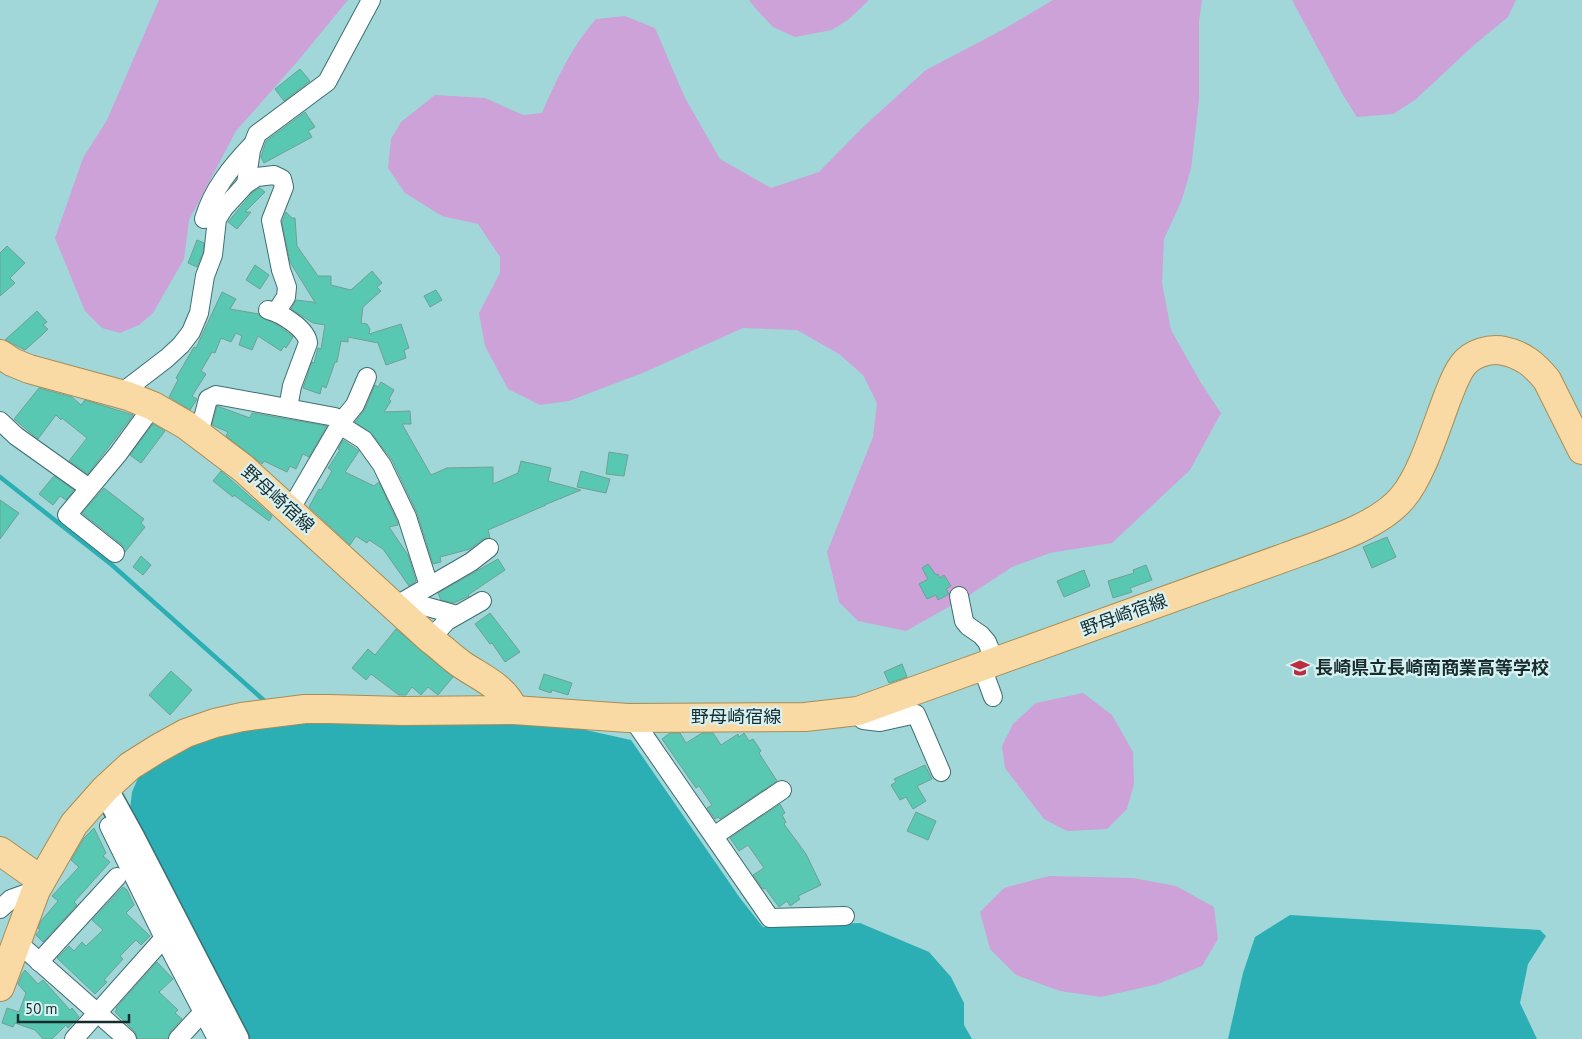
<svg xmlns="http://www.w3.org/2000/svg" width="1582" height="1039" font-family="'PT Sans','Noto Sans JP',sans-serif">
	<rect width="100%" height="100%" fill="#a1d7d8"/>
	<g fill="#cca2d8">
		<polygon points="159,0 348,0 297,62 236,131 189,220 184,259 153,313 139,325 120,333 102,328 85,311 55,238 83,158 107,120"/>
		<polygon points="749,0 869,0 849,19 832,30 795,37 773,27 756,9"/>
		<path d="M1053 0H1202L1199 21V100L1191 169 1181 202 1164 239 1162 283 1171 330 1201 383 1221 413 1190 470 1112 543 1050 553 1012 567 968 596 906 631 858 621 839 602 827 552 873 437 877 403 863 375 839 354 797 330 743 328 645 372 569 401 540 405 508 389 485 346 479 313 500 273V257L478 224 442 216 405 193 388 168 391 139 401 122 435 95 485 98 523 115 542 113C556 80 572 46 596 19L625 16 655 28 685 98 720 159 771 188 819 172 863 127 926 70 1004 29Z"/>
		<polygon points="1292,0 1516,0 1508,17 1474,45 1415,100 1393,114 1357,117 1343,95"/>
		<polygon points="1083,693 1112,715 1133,752 1134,784 1127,809 1107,829 1067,831 1044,819 1005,768 1002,746 1013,724 1036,703"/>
		<polygon points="1049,876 1133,878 1176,886 1214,907 1218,939 1202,966 1158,984 1101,997 1060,991 1016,975 990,949 980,912 1004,888"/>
	</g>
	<g fill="#2bafb4">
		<polygon points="267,721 545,721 631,740 740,898 763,927 860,923 929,952 951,977 964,1003 964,1025 972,1039 246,1039 154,860 130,809 132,792 143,767 160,755"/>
		<polygon points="1290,915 1540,930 1546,936 1528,964 1520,1003 1537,1039 1228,1039 1243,973 1255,937"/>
	</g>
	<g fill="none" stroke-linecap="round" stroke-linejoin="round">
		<polyline stroke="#2bafb4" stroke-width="4.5" points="0,477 112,565 268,704"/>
	</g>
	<g fill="#58c8b3" stroke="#70a095">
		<polygon points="300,69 310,81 284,101 275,89"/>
		<polygon points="305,112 315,127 308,131 312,137 264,163 261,157 266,141"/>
		<polygon points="260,188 265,192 245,212 251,212 237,229 228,222 253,192"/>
		<polygon points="286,212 292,218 295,218 297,246 318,276 331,276 331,285 351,290 372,271 382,283 377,287 381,291 363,307 361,323 367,324 370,329 369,334 401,324 409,348 404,350 406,358 386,365 378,343 348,337 348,342 341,341 337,362 335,362 326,388 322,386 320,394 303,388 312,362 314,363 318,348 321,349 325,325 313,323 291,309 296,300 313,302 316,304 290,262 282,223"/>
		<polygon points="197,240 204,243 203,252 197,267 188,263"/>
		<polygon points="7,246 25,263 10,278 15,283 0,296 0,253"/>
		<polygon points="255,265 269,275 260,289 246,280"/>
		<polygon points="436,290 442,300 430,307 424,296"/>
		<polygon points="222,292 236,299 230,309 259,314 261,317 281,327 293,337 286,348 284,346 281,351 258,336 252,350 239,345 242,336 236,333 231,342 221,338 215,353 212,352 201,371 206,374 192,396 197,399 190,410 169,397 178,380 176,378 194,347 196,348"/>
		<polygon points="37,311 47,322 43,325 48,329 42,335 25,350 5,340"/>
		<polygon points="381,382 394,390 389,399 391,401 384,412 410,411 411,424 402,424 431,475 447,468 493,467 493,484 518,473 521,461 551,468 548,481 581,490 547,504 545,504 546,505 488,530 490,538 483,539 470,549 440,557 441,562 433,564 417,513 392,460 372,434 355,422 365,409 375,385 378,387"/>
		<polygon points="39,388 72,397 81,405 85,400 133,415 88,474 69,461 87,438 62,418 61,420 56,415 38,439 14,419"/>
		<polygon points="217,406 250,418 252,413 327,426 309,457 303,454 296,469 290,466 287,472 264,461 262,464 226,436 228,432 212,425"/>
		<polygon points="153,424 165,431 141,463 130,455"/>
		<polygon points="343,440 359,451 345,472 374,486 379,482 397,521 398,525 389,527 408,555 416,581 409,586 383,549 369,540 367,543 356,536 350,545 309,507 319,489 321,490 332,471 328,468 340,450 338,449"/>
		<polygon points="609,452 628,455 624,476 606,474"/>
		<polygon points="221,471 272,516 269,521 234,495 233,497 213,481"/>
		<polygon points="581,471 610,479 606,493 577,487"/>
		<polygon points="54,476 74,490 66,500 60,496 53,505 39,494"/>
		<polygon points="104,488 144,519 141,523 145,527 125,552 122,545 82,513"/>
		<polygon points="0,500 19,513 0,539"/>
		<polygon points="1387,537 1396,557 1372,568 1363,547"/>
		<polygon points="141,556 151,565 143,575 133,567"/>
		<polygon points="498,559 505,570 468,595 469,596 454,603 441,600 438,593"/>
		<polygon points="928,564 936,575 938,574 940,578 944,575 951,586 946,589 949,594 938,600 936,595 927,599 919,584 928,579 922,568"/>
		<polygon points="1146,565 1152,580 1130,588 1132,592 1113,598 1108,581 1134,573 1133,570"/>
		<polygon points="1084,570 1090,586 1064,597 1057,581"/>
		<polygon points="490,613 520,652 505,662 492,643 490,644 475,624"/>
		<polygon points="396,629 453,677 438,695 428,687 421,695 412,687 406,695 399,695 371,674 366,680 352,668 368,649 375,655"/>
		<polygon points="902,664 907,677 889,683 884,672"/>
		<polygon points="171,671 192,690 170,715 149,695"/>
		<polygon points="544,674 572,683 568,695 552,690 551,693 539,689"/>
		<polygon points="670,733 680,733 686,743 702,733 713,733 721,745 738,734 739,737 744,733 749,741 753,739 761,751 759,753 777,781 720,819 718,817 715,819 707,808 712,805 699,786 696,788 662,739"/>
		<polygon points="925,765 932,779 917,786 926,801 913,809 906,797 900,800 891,785 896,782 894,779"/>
		<polygon points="780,804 785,813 782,815 786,822 784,824 806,854 821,885 798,896 800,899 790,906 787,901 779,907 765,888 763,889 753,875 764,868 748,845 739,851 730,838"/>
		<polygon points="916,812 936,821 928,840 907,831"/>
		<polygon points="94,828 106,853 103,856 110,862 74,902 77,905 43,942 36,935 40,930 38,928 41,921 58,901 52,896 79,867 71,860 84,838"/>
		<polygon points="123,887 127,890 134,905 126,913 150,936 141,945 136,940 120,956 123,959 104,980 107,982 95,994 57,958 69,946 74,951 82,942 86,946 103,930 92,920"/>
		<polygon points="157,962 173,979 159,992 178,1010 175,1013 182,1019 170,1032 168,1039 137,1039 135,1032 115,1012 117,1009 116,1008"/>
		<polygon points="25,970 38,984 43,980 70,1010 72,1008 79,1017 68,1028 66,1025 52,1039 43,1039 35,1030 15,1023 13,1027 2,1023 7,1008 19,1012 26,993 18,984 22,974"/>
	</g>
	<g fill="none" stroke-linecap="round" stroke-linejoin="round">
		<g stroke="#3c7071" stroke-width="20">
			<g id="street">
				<polyline points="246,184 251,150 257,134 327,82 371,0"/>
				<path d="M204 219C212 190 232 166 253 144"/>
				<path d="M268 310C281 313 307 329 308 343L292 386 288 408"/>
				<polyline points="120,394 167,358 181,345 191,332 199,313 205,276 213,255 217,219 224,208 246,184 257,177 274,175 282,179 284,187 271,220 281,270 287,287 286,297 276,312"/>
				<polyline points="0,421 16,436 89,488"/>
				<polyline points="342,421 355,405 367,377"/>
				<polyline points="340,425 364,440 382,465 407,517 429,586"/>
				<polyline points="199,434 208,399 216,395 335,417 342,421 290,510"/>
				<polyline points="115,553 67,515 118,454 153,406"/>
				<polyline points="959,596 964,621 968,626 981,635 987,642 995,662"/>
				<polyline points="395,606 471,562 489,548"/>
				<polyline points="404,614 417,604 457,615"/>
				<polyline points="430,639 447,621 482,601"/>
				<polyline points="982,667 993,697"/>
				<polyline points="858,711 863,720 880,722 916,714 941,772"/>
				<polyline points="632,718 770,918 845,916"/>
				<polyline points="109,826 164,938 217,1039"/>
				<polyline points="714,836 782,790"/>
				<polyline points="0,909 11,899 36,890"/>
				<polyline points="16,941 127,1039"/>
				<polyline points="39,962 117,877"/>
				<polyline points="74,1039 164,938"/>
				<polyline points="178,1039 203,1012"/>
			</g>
		</g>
		<g stroke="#3c7071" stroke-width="28">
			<polyline id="secondary" points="105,789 131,836 236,1039"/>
		</g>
		<g stroke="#a98d53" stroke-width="30">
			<g id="primary">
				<path d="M0 354 12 362 29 369 128 396 153 406 186 425 244 469 430 639C441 647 450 656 461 664 481 678 504 686 514 710"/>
				<polyline points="0,851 41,880"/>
				<path d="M0 987 36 890 74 824 105 789 130 766 157 749 186 733 215 723 242 717 305 709H328L403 711 514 710 628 718 805 717 858 711 1286 557C1321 544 1379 527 1403 497 1422 475 1437 424 1448 396 1452 386 1456 374 1463 365 1472 353 1490 348 1504 351 1523 355 1535 365 1547 380L1582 450"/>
			</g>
		</g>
		<use href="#street" stroke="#fff" stroke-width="18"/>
		<use href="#secondary" stroke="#fff" stroke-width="25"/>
		<use href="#primary" stroke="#fadaa4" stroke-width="28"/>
	</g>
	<defs>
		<g id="school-bare" transform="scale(1.5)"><path d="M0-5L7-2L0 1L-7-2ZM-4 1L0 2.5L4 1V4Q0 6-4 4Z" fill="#bd2c40" stroke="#d8f2f3" stroke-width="2.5" paint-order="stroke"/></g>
	</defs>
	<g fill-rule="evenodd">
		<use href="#school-bare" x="1300" y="668"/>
	</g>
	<g text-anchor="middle" stroke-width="4.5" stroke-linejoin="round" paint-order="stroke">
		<g font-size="18" fill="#172c2d" stroke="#d8f2f3">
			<text transform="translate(278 499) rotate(42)" y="6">野母崎宿線</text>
			<text transform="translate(1124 615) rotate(-20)" y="6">野母崎宿線</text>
			<text x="736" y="723">野母崎宿線</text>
		</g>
		<g font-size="18" font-weight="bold" fill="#172c2d" stroke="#d8f2f3" text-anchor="start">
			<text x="1315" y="674">長崎県立長崎南商業高等学校</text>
		</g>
	</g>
	<path d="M18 1014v8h111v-8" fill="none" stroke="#172c2d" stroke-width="2.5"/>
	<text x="25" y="1014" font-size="15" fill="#172c2d" stroke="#d8f2f3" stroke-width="4" paint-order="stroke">50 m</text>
</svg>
